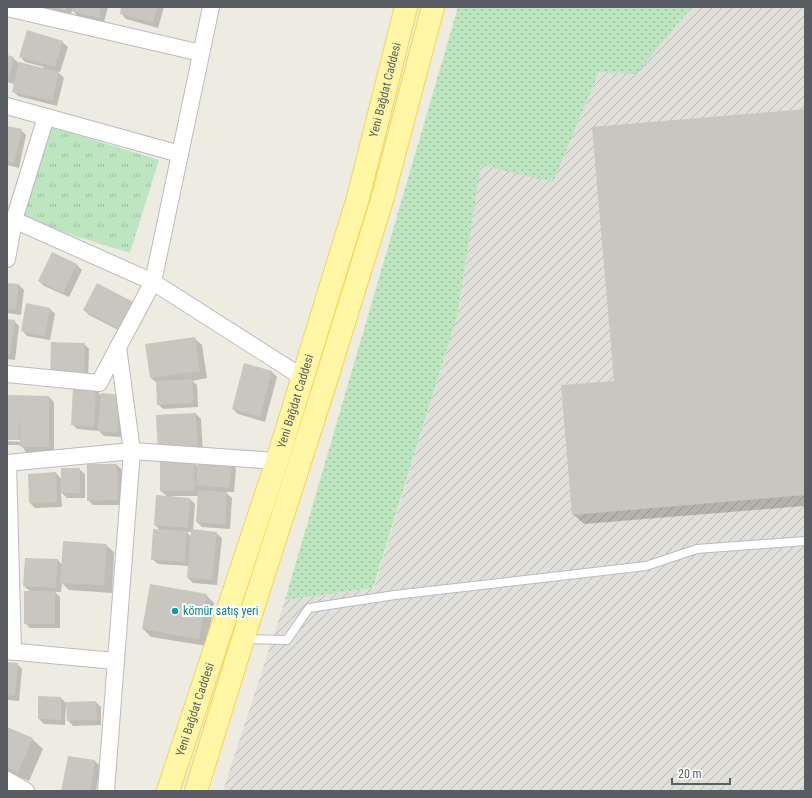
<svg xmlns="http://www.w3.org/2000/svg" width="812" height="798" font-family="'Roboto Condensed',sans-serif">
	<defs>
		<pattern id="industrial-furrows" width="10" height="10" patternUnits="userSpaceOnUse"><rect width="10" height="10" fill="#e1dfd9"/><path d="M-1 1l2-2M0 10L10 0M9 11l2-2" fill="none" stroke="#b9b8b4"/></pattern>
		<pattern id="grass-dots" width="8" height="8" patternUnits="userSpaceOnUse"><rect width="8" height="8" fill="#bde6c0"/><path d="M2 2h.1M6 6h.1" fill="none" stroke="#9dbea0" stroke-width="1.8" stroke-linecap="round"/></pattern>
		<pattern id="park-tufts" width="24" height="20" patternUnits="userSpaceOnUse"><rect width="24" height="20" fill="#bde6c0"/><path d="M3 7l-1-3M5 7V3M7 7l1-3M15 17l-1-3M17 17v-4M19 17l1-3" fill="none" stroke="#9dbea0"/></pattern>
	</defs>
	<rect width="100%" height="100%" fill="#eeece1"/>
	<polygon fill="url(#industrial-furrows)" points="692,7 805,7 805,791 223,791 285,600 374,588 457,316 481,164 553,182 599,72 636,73"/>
	<polygon fill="url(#grass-dots)" points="458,7 692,7 636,74 599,72 553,182 481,165 457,316 373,588 285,600"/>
	<polygon fill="url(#park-tufts)" points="48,126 159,160 130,253 20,219"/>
	<g fill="#0003" fill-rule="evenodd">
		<polygon points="41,7 108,7 104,22 78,16 72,10 71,15"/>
		<polygon points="123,7 164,7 158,28 126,19 121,13"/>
		<polygon points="62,42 68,47 60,72 57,71 64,78 57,106 18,96 13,91 15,84 7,82 7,56 13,58 20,64 43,69 44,67 25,62 20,56"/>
		<polygon points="805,110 805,506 584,524 573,514 615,382"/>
		<polygon points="7,127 21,130 26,135 19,168 7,165"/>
		<polygon points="77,265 82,270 69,297 44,286 39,281"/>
		<polygon points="7,284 19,285 24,290 21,315 7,313"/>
		<polygon points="132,303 137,308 124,333 89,315 84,310"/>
		<polygon points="50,309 55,314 50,340 27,336 22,330"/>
		<polygon points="7,320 14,321 19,326 15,360 7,359"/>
		<polygon points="194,338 202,345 207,378 192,381 197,385 198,407 163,409 158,404 157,383 151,378"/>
		<polygon points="84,344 89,349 88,382 56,381"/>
		<polygon points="245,365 272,372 277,377 265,422 238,414 233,409"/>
		<polygon points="96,390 102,396 126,401 122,437 104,436 99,431 77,429 72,424"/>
		<polygon points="7,396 49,397 54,402 54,452 26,452 21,445 7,445 7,441 23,442 23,440 7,439"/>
		<polygon points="196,414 201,419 203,455 164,457"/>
		<path d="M194 463 198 467 231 463 236 469 234 492H225L232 498 230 529 202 527 197 522 199 496H172V498L190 499 195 504 193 530 216 533 222 538 217 585 193 583 188 578 189 566 158 564 152 559 161 531 155 525 168 497 161 491ZM187 532H192L191 537Z"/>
		<polygon points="117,465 122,470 123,505 93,505 88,500"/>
		<polygon points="79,469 85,474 85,498 67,498 61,492 62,507 35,508 30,503 56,473 62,480"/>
		<polygon points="106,545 114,552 112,593 69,590 62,583 61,592 55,592 60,597 60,628 30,628 25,623 31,592 24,586 58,560 62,565"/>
		<polygon points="206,595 214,603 207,646 151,637 143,629"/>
		<polygon points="7,663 17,664 22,669 19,701 7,700"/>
		<polygon points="39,697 61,698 66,703 96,702 101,707 101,725 73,726 68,720 68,706 66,706 65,725 44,724 39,719"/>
		<polygon points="7,728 32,739 43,749 29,781 7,772"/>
		<polygon points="95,761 100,766 96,791 62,791"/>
	</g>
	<g fill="#c8c6bf">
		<polygon points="55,7 67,7 66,11"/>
		<polygon points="73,7 101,7 99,18 72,11"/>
		<polygon points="121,7 157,7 153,23 120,14"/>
		<polygon points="27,30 63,41 55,67 19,57"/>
		<polygon points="7,55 14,57 9,79 7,79"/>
		<polygon points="19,62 59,72 52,101 12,92"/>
		<polygon points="805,109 805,495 572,515 561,385 614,381 592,127"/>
		<polygon points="7,126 22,129 14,163 7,161"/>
		<polygon points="52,252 77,264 63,293 38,281"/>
		<polygon points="7,283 19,284 16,310 7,309"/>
		<polygon points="97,283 133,302 119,329 83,310"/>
		<polygon points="26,303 50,308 45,336 21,331"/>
		<polygon points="7,319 15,320 10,356 7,355"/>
		<polygon points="195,337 200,371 150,378 145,344"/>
		<polygon points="51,342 85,343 84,378 50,377"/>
		<polygon points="244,363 272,371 260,417 232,409"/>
		<polygon points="192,379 194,403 157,405 156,381"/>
		<polygon points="73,387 96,389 94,426 71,425"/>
		<polygon points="101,393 121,395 117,433 98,431"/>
		<polygon points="7,395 49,396 49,447 20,447 20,411 18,440 7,440"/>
		<polygon points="196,413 198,450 158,452 156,415"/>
		<polygon points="198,459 232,462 229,488 196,485"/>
		<polygon points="160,462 194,462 195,491 160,491"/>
		<polygon points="87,464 117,464 118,500 87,501"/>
		<rect x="61" y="468" width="19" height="25"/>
		<polygon points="56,472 57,502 29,503 28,474"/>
		<polygon points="198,490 227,492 225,525 196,522"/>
		<polygon points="156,495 190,498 188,528 154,525"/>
		<polygon points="153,529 187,531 185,562 151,560"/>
		<polygon points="191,529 217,532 212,580 187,578"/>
		<polygon points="63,541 107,544 104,585 60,583"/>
		<polygon points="25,558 58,559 56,588 23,586"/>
		<polygon points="150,584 207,594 199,639 142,629"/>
		<rect x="24" y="591" width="31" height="33"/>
		<polygon points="7,662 18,663 15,696 7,695"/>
		<polygon points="38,696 61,697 61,720 38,719"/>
		<polygon points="96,701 97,720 67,721 66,702"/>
		<polygon points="7,727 33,738 18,772 7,767"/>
		<polygon points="68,756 95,760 90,791 61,791"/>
	</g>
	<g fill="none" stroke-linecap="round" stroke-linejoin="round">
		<g stroke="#b9bbc1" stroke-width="10">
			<polyline id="lane" points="244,639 287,640 309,608 395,595 646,566 697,549 805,541"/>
		</g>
		<g stroke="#b9bbc1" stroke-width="18">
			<g id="street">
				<polyline points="7,8 201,53"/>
				<polyline points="7,106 180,154"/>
				<polyline points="14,220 153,282 302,377"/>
				<polyline points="7,259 14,220 46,117"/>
				<polyline points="7,374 99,383 153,282 211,7"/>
				<polyline points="7,463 132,451 277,461"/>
				<polyline points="8,463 13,652"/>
				<polyline points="7,651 115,661"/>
				<polyline points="7,780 26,791"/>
				<polyline points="106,791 132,451 118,347"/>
			</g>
		</g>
		<g stroke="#f6d452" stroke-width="24">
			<g id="primary">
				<path id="s1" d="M168 791 277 461 358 198 406 7"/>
				<polyline points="196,791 243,639 324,387 382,200 433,7"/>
			</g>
		</g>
		<use href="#lane" stroke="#fff" stroke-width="8"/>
		<use href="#street" stroke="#fff" stroke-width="16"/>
		<use href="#primary" stroke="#fff7a5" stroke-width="22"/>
	</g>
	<circle fill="#0f9aa8" stroke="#fff" stroke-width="1.5" cx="175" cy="611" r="4"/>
	<g text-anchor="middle" stroke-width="4" stroke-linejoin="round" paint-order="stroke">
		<g font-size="12" fill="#5a5d63" stroke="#fff">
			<text dy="4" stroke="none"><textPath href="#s1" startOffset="734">Yeni Bağdat Caddesi</textPath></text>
			<text dy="4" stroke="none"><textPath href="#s1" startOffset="410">Yeni Bağdat Caddesi</textPath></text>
			<text dy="4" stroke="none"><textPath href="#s1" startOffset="86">Yeni Bağdat Caddesi</textPath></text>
		</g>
		<g font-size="12" fill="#0d838f" stroke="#fff" text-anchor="start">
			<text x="183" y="615">kömür satış yeri</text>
		</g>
	</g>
	<rect width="812" height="798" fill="none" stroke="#5a5d63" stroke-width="16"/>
	<path d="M672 778v6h58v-6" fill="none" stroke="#5a5d63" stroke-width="2"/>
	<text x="678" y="778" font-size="12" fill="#5a5d63" stroke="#ffffff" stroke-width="3" paint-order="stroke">20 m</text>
</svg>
